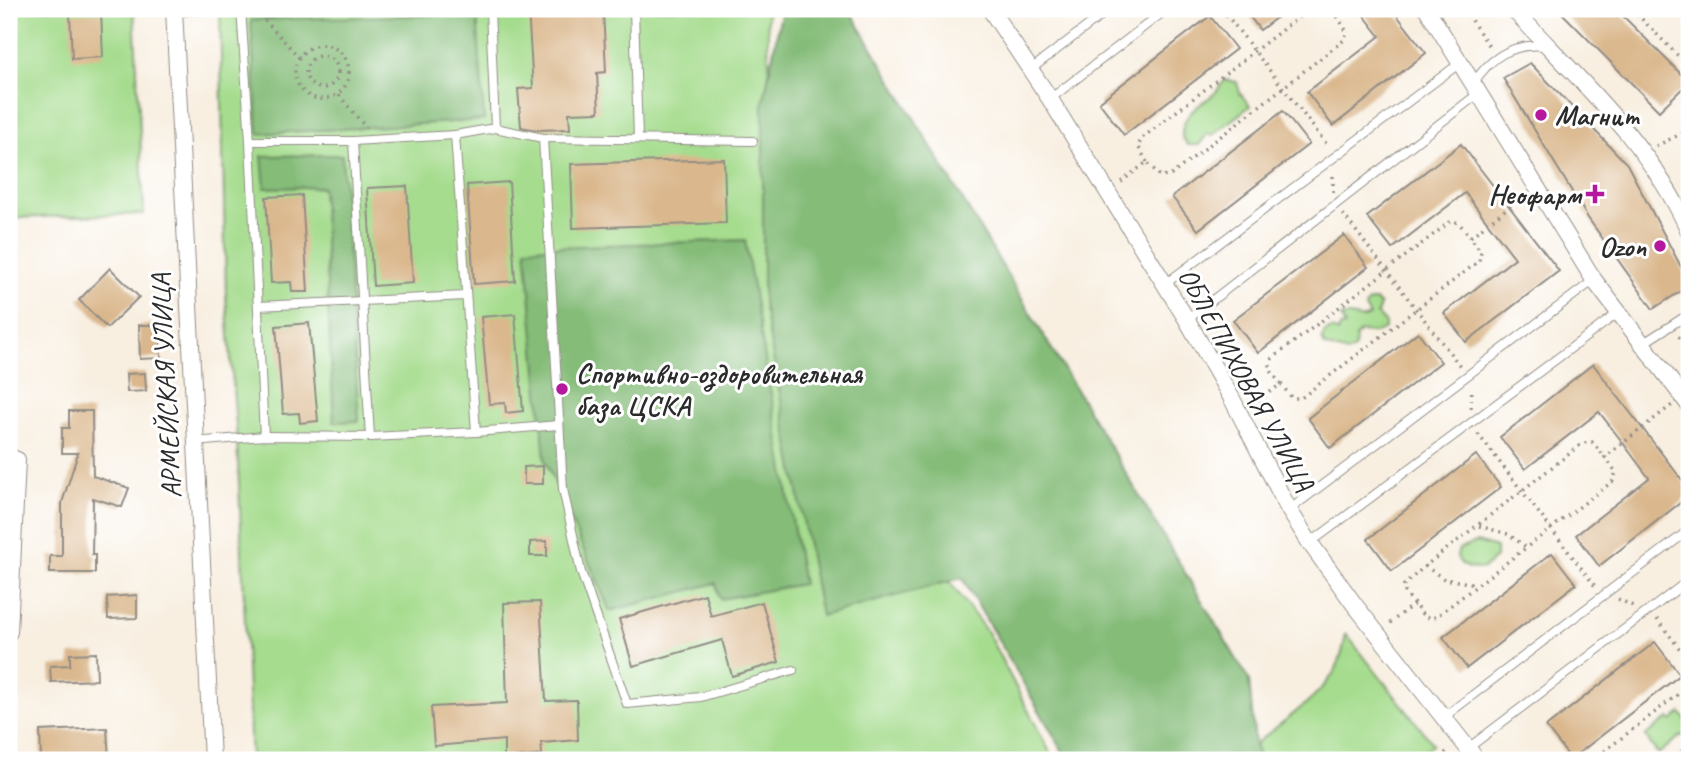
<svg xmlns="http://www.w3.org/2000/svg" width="1698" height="769" font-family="Caveat,sans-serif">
	<rect width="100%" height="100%" fill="#fff"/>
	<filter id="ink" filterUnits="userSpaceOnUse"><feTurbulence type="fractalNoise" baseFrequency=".0143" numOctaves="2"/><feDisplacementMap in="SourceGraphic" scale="14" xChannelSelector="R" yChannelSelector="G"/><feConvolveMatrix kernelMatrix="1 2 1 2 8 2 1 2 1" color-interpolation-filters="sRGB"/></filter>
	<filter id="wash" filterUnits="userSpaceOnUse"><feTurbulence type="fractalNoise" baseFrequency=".00686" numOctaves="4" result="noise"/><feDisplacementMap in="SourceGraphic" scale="28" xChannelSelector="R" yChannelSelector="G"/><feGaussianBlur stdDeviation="1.57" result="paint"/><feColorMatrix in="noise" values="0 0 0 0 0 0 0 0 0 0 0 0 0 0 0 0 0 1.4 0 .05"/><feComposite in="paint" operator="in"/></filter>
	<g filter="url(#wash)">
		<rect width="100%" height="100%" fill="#f8efe1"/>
		<g fill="#a5dc8d" stroke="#68845c" stroke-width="2">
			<polygon points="9,9 134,9 144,214 9,218"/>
			<polygon points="220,9 767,9 774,214 945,576 987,632 1054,760 251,760 237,439 226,297"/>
			<path d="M1226 80 1237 82 1240 93 1250 106 1211 136 1208 133 1199 145H1188L1182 137C1181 113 1199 107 1215 93 1220 88 1220 84 1226 80Z"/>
			<path d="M1371 301H1376L1380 305 1377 314 1385 322V329L1376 333 1360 332 1356 337 1355 348 1347 353 1325 346 1322 339 1325 332 1332 329 1338 332 1340 327 1345 326 1341 317C1351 313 1359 322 1370 316L1365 308 1367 303Z"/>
			<path d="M1477 542 1496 548V558L1484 568C1473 570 1460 568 1457 556L1459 549Z"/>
			<path d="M1346 634 1433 744 1420 755 1424 760H1260L1255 744C1278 725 1321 696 1335 671 1341 659 1344 647 1346 634Z"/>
			<polygon points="1681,713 1689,724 1689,735 1681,736 1658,754 1645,736 1669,718 1672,721"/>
		</g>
		<g fill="#84bc78" stroke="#587452" stroke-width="2">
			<polygon points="782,9 849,9 1249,680 1255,744 1260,760 1068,760 962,578 821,616 763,303 763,103"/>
			<polygon points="477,14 484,120 258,134 251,20"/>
			<polygon points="342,155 359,421 334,422 322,187 265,188 262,156"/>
			<polygon points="745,240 803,584 720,599 716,583 610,611 545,460 526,248"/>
		</g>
		<g id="blocks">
			<g fill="#dab78c">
				<polygon points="528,9 603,9 606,72 597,73 599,112 569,113 570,129 536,130 521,127 518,89 533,88"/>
				<polygon points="1244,9 1288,9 1260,30"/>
				<polygon points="1359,9 1392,9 1426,53 1333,126 1307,92 1380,36"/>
				<polygon points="1558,9 1616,9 1689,82 1659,111"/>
				<polygon points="101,12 103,57 72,59 70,14"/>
				<polygon points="1210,16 1236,49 1124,135 1099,102"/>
				<polygon points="1530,63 1627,164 1689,282 1689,286 1653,309 1588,218 1503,78"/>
				<polygon points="1283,111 1309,144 1198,230 1172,197"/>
				<polygon points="1461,144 1559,271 1466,342 1444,313 1515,258 1465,193 1392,249 1367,217"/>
				<polygon points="724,159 726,223 573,228 571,164"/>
				<polygon points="509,182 515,281 474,284 467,185"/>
				<polygon points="407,186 413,283 373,286 367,188"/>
				<polygon points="302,195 308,292 292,292 291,282 271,283 266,197"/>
				<polygon points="1344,235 1368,267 1258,353 1233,320"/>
				<polygon points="110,268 139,297 107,328 79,300"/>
				<polygon points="515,314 523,411 506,413 505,403 489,404 481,317"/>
				<polygon points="309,323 318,421 300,423 299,413 283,414 276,326"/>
				<polygon points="139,325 160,325 161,358 140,359"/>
				<polygon points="1418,332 1441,362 1330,448 1308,418"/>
				<polygon points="1593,364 1689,489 1689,496 1599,566 1576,535 1649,478 1620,439 1599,412 1525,469 1500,437"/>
				<polygon points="145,373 146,391 127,392 126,374"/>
				<polygon points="69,411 92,411 93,476 129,488 122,507 93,498 92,555 95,555 95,573 50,573 50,556 62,556 62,503 78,453 62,453 62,428 69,428"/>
				<polygon points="1476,455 1501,487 1392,571 1368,539"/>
				<polygon points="543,466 543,484 524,484 524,467"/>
				<polygon points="547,541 547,556 530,556 530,542"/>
				<polygon points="1552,553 1576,584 1467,668 1443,637"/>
				<polygon points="705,594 711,616 762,602 779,662 732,676 722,640 633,666 619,619"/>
				<polygon points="137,595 137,618 108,619 107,597"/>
				<polygon points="540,602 546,701 577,700 578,740 541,743 542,755 504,759 504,740 434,746 431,707 507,703 504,603"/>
				<polygon points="1655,642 1680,675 1571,759 1546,727"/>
				<polygon points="96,653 97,680 51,682 50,666 70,665 70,654"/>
				<polygon points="107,728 109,760 41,760 40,731"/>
			</g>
		</g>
	</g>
	<g filter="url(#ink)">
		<use href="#blocks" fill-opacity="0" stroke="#928d86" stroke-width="2"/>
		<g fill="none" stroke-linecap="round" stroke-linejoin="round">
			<g stroke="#928d86" stroke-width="10">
				<g id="lane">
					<polyline points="241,9 250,141 264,436"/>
					<polyline points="490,9 495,128"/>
					<polyline points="634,9 638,139"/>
					<polyline points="174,12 220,9"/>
					<polyline points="1030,70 1110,9"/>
					<path d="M1473 84C1490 57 1512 43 1544 46"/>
					<polyline points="1050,99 1167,9"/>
					<polyline points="455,135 476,432"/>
					<polyline points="543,138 563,489 581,572 627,704 701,697 793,670"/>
					<polyline points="250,141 353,141 455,135 495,128 543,138 753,141"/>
					<polyline points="353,141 370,437"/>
					<polyline points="1165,284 1460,63"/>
					<polyline points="258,306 466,296"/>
					<polyline points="1187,320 1479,93"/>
					<polyline points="1642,344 1689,314"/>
					<polyline points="194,442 264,436 370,437 476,432 558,425"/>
					<polyline points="1289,510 1594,280"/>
					<polyline points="1310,543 1618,313"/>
					<polyline points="1444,717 1689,530"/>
					<polyline points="1467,749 1689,580"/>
				</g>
			</g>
			<g stroke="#928d86" stroke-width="18">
				<g id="street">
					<polyline points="174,9 212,760"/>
					<polyline points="990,9 1050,99 1187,320 1231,397 1289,510 1310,543 1354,604 1477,760"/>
					<polyline points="1427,9 1594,280 1689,405"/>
					<path d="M1513 9C1577 78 1650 143 1689 231"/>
					<polyline points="9,457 17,460 9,632"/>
				</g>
			</g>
			<g stroke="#928d86" stroke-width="3.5" stroke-dasharray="2 5" stroke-linecap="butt">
				<polyline points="1222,9 1328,146"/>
				<polyline points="1331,9 1337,16"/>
				<polyline points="1463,9 1490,47"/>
				<polyline points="1632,9 1689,67"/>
				<polyline points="255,10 299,57"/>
				<circle cx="322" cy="72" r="27"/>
				<circle cx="322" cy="72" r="16"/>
				<polyline points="339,95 366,128"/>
				<polyline points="1656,146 1689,130"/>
				<polyline points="1147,162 1138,146 1142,138 1309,9"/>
				<polyline points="1121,182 1147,162 1161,177 1171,175 1344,40 1347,32 1337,16 1346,9"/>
				<polyline points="1333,192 1333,175"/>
				<polyline points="1343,214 1460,366"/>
				<polyline points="1191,280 1200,294"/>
				<polyline points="1679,336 1689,350"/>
				<path d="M1281 384C1275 376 1266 369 1272 359L1451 221 1459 223 1470 237"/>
				<polyline points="1253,405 1281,384 1292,398 1301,398 1479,261 1481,251 1470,237 1524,195"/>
				<polyline points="1471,408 1472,387"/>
				<polyline points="1478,434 1595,586"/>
				<polyline points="1479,526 1508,534 1526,547"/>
				<polyline points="1425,566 1444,579 1476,584"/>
				<polyline points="1618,599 1633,606"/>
				<polyline points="1414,604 1405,592 1404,585 1425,566 1583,443 1592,442 1605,457"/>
				<polyline points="1657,619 1689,661"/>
				<path d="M1390 623 1414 604C1421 613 1426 622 1437 616L1613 481 1616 472 1605 457 1672 405"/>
				<polyline points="1444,760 1444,754 1448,751"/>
				<polyline points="1593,760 1689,686"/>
				<polyline points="1670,760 1689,745"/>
			</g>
			<use href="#lane" stroke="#fff" stroke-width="8"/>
			<use href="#street" stroke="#fff" stroke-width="16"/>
		</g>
	</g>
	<g fill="#b5179e" stroke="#fff" stroke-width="2.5">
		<circle cx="1541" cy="115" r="7"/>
		<path d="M1591.5 183.5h7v7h7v7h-7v7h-7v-7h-7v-7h7z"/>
		<circle cx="1660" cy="246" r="7"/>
		<circle cx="562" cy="389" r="7"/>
	</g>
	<g text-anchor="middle" stroke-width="6" stroke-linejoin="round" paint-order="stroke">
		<g font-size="28" font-weight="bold" fill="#2b2b2b" stroke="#fff" text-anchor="start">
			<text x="1555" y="125">Магнит</text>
			<text x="1581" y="204" text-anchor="end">Неофарм</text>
			<text x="1646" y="256" text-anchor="end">Ozon</text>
			<text x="576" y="383">Спортивно-оздоровительная<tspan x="576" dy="32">база ЦСКА</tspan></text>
		</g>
		<g font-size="28" fill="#2b2b2b" stroke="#fff">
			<text transform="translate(1247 379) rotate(61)" y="10">ОБЛЕПИХОВАЯ УЛИЦА</text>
			<text transform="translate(165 386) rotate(-93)" y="10">АРМЕЙСКАЯ УЛИЦА</text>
		</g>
	</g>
	<rect width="1698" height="769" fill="none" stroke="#fff" stroke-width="35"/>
</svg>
